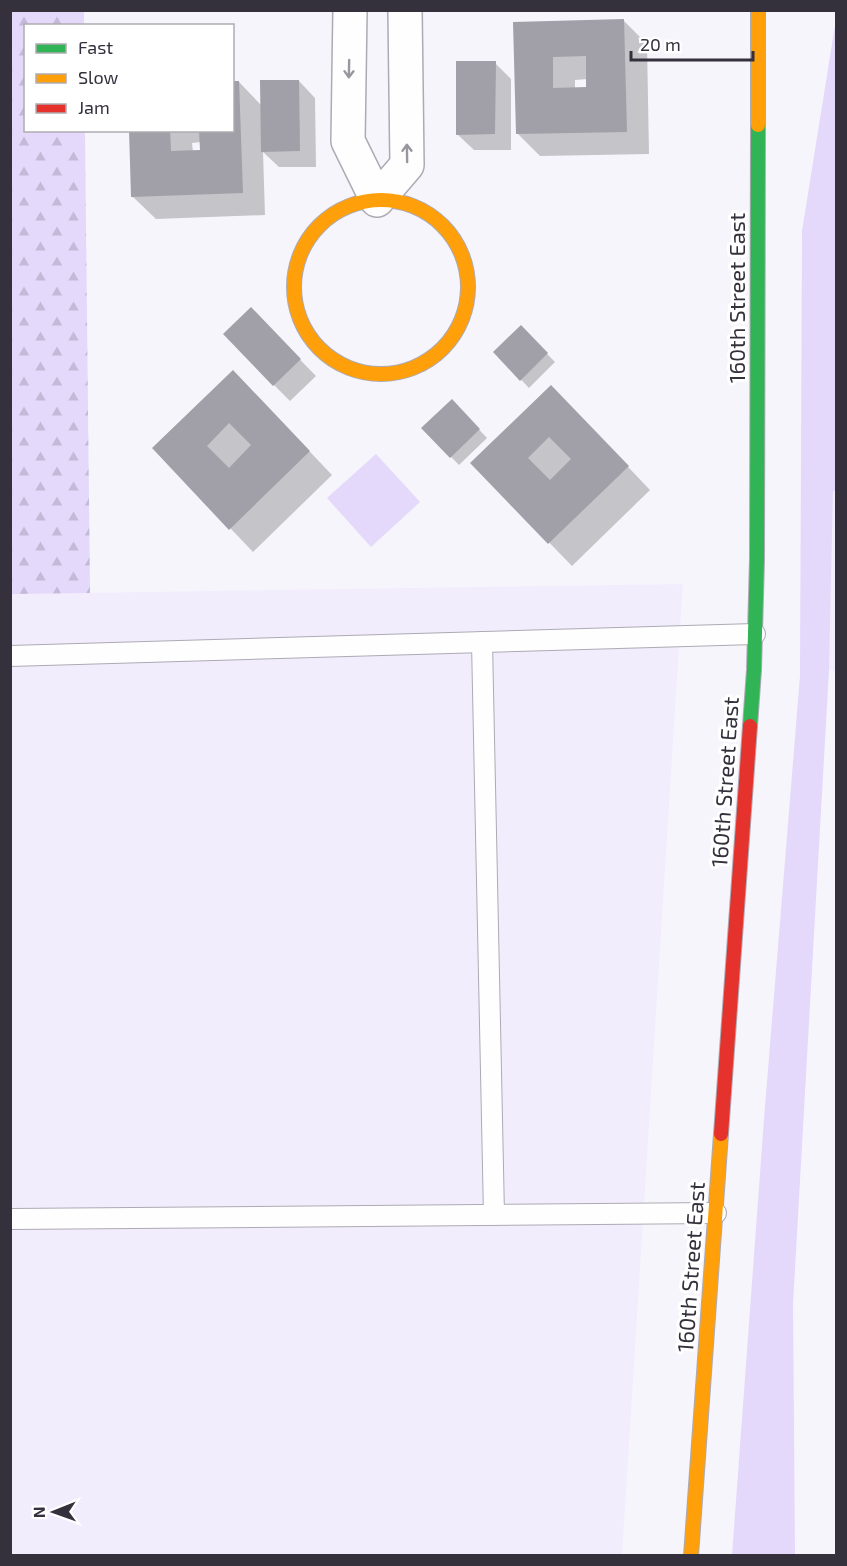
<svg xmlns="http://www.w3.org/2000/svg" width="847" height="1566" font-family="'Exo 2',sans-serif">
	<defs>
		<pattern id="forest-firs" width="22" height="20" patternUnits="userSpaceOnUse" patternTransform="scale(1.5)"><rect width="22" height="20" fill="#e4d8fb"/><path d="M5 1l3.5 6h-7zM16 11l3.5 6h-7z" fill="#c4bad8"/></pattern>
	</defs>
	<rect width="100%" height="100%" fill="#f7f5fc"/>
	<g fill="#f2edfd">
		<polygon points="833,491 836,491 836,671 829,670"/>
		<polygon points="683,584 622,1555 11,1555 10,594"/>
	</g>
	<g fill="#e4d8fb">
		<polygon points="836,19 836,491 833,491 829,670 793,1304 795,1555 732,1555 764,1119 800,676 802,231"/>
		<polygon points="376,454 420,502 371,547 327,498"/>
	</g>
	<polygon fill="url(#forest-firs)" points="10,11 84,11 84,25 26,26 26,130 85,131 90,593 11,594"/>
	<g fill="#0003" fill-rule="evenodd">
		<path d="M624 21 647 44 649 154 540 156 517 133 515 23ZM588 79V89H575V80Z"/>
		<polygon points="495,63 511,79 511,150 474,150 457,134"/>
		<path d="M299 81 315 98 316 167H279L263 152 265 215 156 219 132 196 130 130H232L239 82 262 106ZM201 142 202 151 193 152 192 143Z"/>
		<polygon points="267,326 316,376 290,401 274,385"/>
		<polygon points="521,327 555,362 529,388 495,352"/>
		<polygon points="256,395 332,475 253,552 154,448"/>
		<polygon points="452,401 487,438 459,465 423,428"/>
		<polygon points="574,410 650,490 572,566 472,463"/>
	</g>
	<g fill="#a19fa7" fill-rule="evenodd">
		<path d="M624 19 627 132 516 134 513 22ZM586 56V87L553 88V57Z"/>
		<polygon points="456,61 496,61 495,134 456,135"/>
		<polygon points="260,80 299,80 300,151 261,152"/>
		<polygon points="232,81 239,81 243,193 131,197 129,130 170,130 171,151 200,150 199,130 232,130"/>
		<polygon points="251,307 301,359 273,386 223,334"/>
		<polygon points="521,325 548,353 520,381 493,352"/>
		<path d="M233 370 310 451 229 530 152 448ZM229 423 251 445 229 468 207 446Z"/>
		<path d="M551 385 629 466 548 544 470 463ZM549 437 571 459 550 480 528 458Z"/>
		<polygon points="452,399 480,429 450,458 421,428"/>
	</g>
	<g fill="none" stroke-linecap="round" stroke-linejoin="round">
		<g stroke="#adaab3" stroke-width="22">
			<g id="lane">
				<polyline points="482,642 494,1215"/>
				<polyline points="10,656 755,634"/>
				<polyline points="10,1219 716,1213"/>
			</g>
		</g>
		<g stroke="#adaab3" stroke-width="36">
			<polyline id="street" points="350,10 348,141 377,200 407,165 405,10"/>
		</g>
		<g stroke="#adaab3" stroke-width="16">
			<polyline id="fast" points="750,726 754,670 757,559 758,125"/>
		</g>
		<g stroke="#adaab3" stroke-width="16">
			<g id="slow">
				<polyline points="758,125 758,10"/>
				<circle cx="381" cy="287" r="87"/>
				<polyline points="691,1556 721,1134"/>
			</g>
		</g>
		<g stroke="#adaab3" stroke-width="16">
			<polyline id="jam" points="721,1134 750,726"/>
		</g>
		<use href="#lane" stroke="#fefeff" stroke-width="20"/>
		<use href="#street" stroke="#fefeff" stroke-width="33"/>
		<use href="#fast" stroke="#30b455" stroke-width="14"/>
		<use href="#slow" stroke="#ff9f0a" stroke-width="14"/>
		<use href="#jam" stroke="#e5322d" stroke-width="14"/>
	</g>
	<defs><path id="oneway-shaft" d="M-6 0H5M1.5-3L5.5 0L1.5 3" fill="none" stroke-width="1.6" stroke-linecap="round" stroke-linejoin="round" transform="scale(1.5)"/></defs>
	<g stroke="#99979e">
		<use href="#oneway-shaft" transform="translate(349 69) rotate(91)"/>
		<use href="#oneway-shaft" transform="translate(407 153) rotate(-91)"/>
	</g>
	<g text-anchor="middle" stroke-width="6" stroke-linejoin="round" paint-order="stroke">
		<g font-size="22" fill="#34303c" stroke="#fff">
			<text transform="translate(737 298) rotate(-90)" y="8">160th Street East</text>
			<text transform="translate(725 782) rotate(-86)" y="8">160th Street East</text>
			<text transform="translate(691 1267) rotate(-86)" y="8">160th Street East</text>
		</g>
	</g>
	<rect width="847" height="1566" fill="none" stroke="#34303c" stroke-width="24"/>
	<rect x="24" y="24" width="210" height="108" fill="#ffffff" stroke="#aeacb1" stroke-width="1.5"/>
	<rect x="36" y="44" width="30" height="9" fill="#30b455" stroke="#aeacb1" stroke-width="1.5"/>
	<text x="78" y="54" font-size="18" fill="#34303c">Fast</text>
	<rect x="36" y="74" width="30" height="9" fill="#ff9f0a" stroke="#aeacb1" stroke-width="1.5"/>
	<text x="78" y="84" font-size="18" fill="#34303c">Slow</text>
	<rect x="36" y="104" width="30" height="9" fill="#e5322d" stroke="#aeacb1" stroke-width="1.5"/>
	<text x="78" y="114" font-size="18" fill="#34303c">Jam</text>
	<g transform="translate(54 1512) rotate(269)" stroke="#ffffff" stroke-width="4.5" paint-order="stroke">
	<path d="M0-4.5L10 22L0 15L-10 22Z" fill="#34303c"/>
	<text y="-9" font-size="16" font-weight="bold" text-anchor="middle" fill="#34303c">N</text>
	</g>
	<path d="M631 51v9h122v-9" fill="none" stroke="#34303c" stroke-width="3"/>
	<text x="640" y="51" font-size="18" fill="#34303c" stroke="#ffffff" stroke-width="4.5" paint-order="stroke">20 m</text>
</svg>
